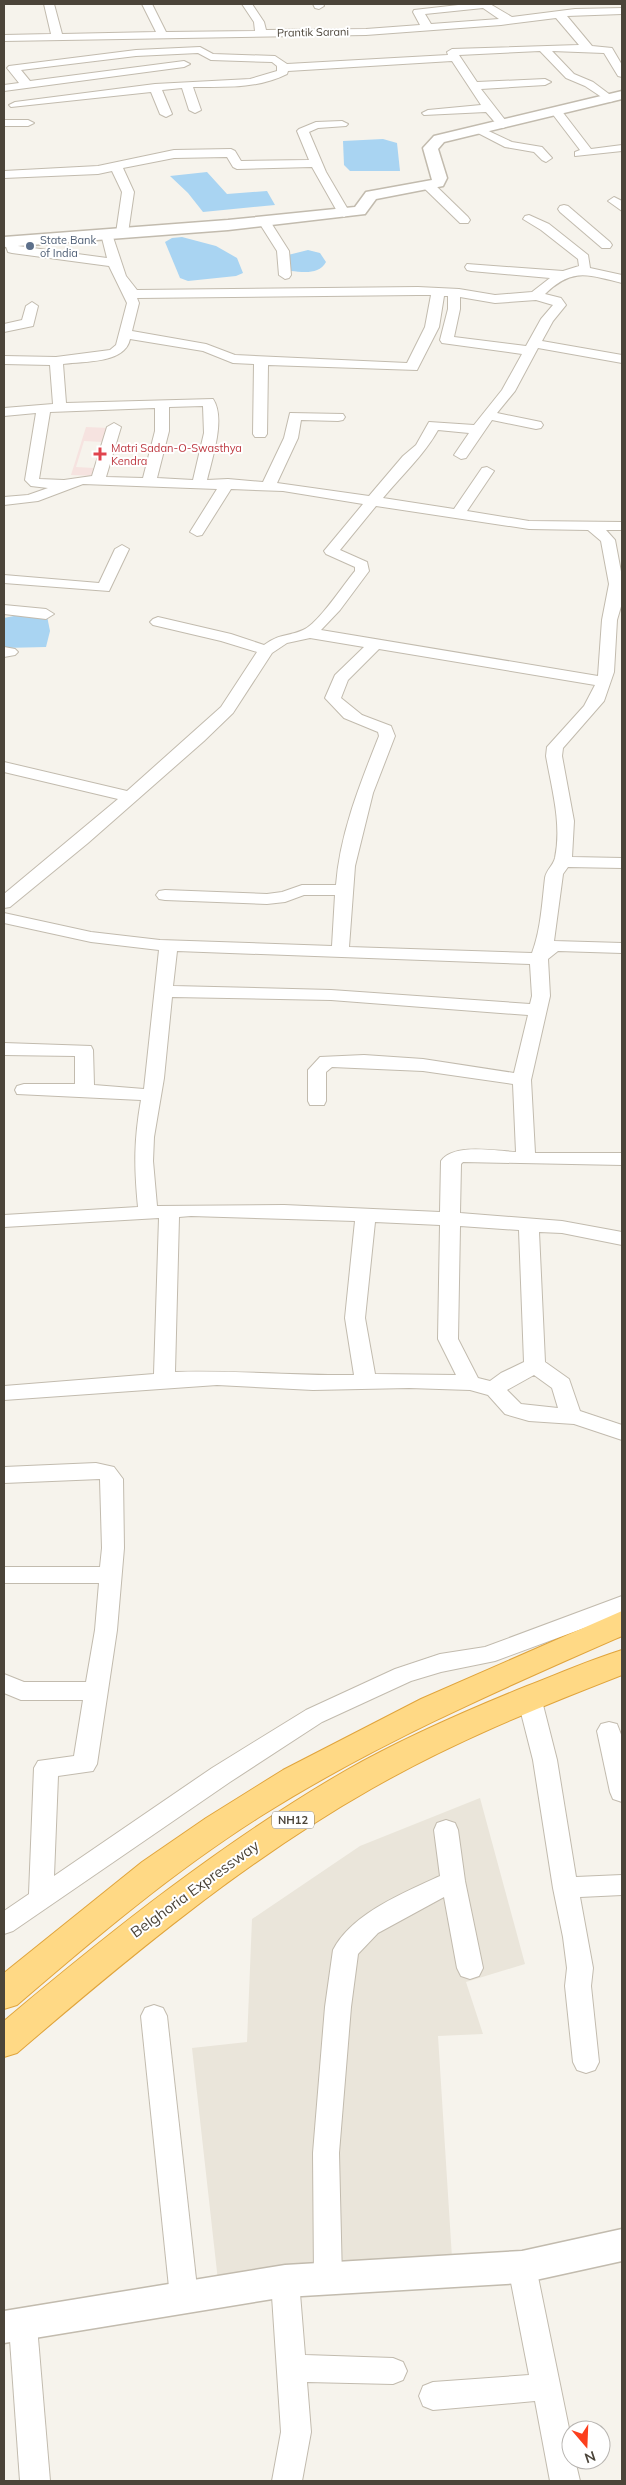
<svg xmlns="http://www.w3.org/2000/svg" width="626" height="2485" font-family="Mulish,sans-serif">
	<rect width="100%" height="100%" fill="#f6f3ec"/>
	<polygon fill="#eae5da" points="480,1798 525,1964 466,1982 483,2034 438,2036 452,2258 218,2281 192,2048 247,2042 252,1919 360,1846"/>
	<path fill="#f6e3e0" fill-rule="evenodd" d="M86 427 109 428 95 476 71 475ZM84 441 102 442 94 468 76 467Z"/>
	<g fill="#a9d4f2">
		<polygon points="383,139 397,143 400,171 350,171 344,165 343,141"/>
		<polygon points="207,172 227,194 267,191 275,205 203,212 188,193 170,176"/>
		<polygon points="182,237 216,246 237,258 243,273 236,276 188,281 180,278 165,242 172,238"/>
		<path d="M308 250 320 253 326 262C319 275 303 272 291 271L288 267V255Z"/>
		<polygon points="19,615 47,616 50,631 46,647 4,648 4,618"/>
	</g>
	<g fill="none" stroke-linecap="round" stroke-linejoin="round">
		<g stroke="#c2bbae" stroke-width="2">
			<g id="minor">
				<path d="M44 4H54L62 34 156 32 142 4H152L166 32 255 31 254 22 242 4H252L264 22 266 30 366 29 420 25 413 12 414 10 467 4H490L512 17 575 9 622 8V14L567 16 592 46 612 48 622 65V77L618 76 604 53 552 51 574 74 593 82 613 97V101L609 102 585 86 566 78 540 51 459 55 477 82 545 79 551 82 545 85 481 89 509 125 503 128 499 127 486 112 424 115 422 113 428 110 481 105 452 61 288 71 287 74C257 89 225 87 193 87L201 110 195 113 189 110 182 88 162 90 172 114 166 117 160 114 151 92 11 107 9 105 15 102 155 84 250 79 277 71V66L272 62 211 60 198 53 136 56 21 70 30 81 184 61 190 64 184 67 4 91V85L19 83 7 68 9 66 136 50 200 47 213 54 275 56 287 64 448 55 447 52 452 49 579 45 556 18 501 25 366 35 4 41V35L51 34ZM483 8 499 19 431 24 425 14Z"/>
				<polygon points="313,4 323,4 324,6 319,9 315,8"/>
				<polygon points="557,109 561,110 591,149 622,145 622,151 575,156 575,152 580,150 551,112"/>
				<polygon points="4,120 28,120 34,123 28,126 4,126"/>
				<polygon points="342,121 348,124 346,126 318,128 309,132 326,172 350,213 344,217 338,213 312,167 237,169 233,167 227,157 174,158 123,168 134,192 128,233 122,237 116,233 122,192 112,171 98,174 4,178 4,171 98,166 174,150 231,149 235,151 241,161 309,160 297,131 299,129 316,122"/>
				<polygon points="480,127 512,142 542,147 552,158 546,162 542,160 534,152 505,147 476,132 474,130"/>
				<polygon points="429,182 433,183 468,217 470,220 468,223 460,223 425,189 423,186 425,183"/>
				<polygon points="614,197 622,201 622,211 608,201"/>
				<polygon points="564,205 568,206 610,242 612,245 610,248 602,248 560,212 558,209 560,206"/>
				<path d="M529 215 549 224 588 255 590 268 622 275V283C588 275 573 267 545 294L561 298 566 305 553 321 542 341 622 355V363L538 348 515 391 497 413 541 422 543 425 541 428 536 429 492 420 466 458 461 459 454 455 469 433 438 430C424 455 402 475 383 498L454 509 482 468 487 467 494 471 467 511 529 521 622 522V530H606L615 540 622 577V603L617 620 614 672 604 701 563 748 562 756 574 821 572 857 622 858V868L568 867 563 874 554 941 622 943V953L558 951 548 959 550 996 531 1080 535 1153H622V1165L463 1162 461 1164 460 1213 562 1221 622 1232V1245L562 1233 539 1232 545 1362 569 1379 580 1411 622 1425V1440L574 1424 529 1421 505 1414 488 1395 470 1390 409 1388 313 1390 217 1385 4 1400V1386L154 1374 159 1218 4 1227V1215L138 1207C134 1166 134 1140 141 1100L17 1094 15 1090 17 1086 24 1084H75V1056L4 1055V1043L91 1046 93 1050 94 1085 144 1089 159 950 91 942 4 923V913L91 932 160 940 332 946 335 895H304L285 902 267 904 165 900 159 899 156 895 159 891 165 890 267 894 282 892 302 885H336C340 833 360 784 379 736L378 732 344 718 325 698 335 675 364 647 310 638 287 643 272 653 233 713 204 741 88 843 10 907 4 908V894L118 799 4 772V762L127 791 221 707 257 652 221 641 153 625 150 622 153 619 158 617 231 634 264 645C281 633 287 637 303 630 318 624 344 584 355 571V567L326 554 324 551 363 504 283 491 231 489 202 535 197 536 190 532 217 489 83 484 38 501 4 505V497L28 495 48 488 31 486 25 480 36 413 4 416V408L53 404 50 365 4 364V356L56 357 110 350 116 345 127 303 109 266 12 253 8 252 4 241 10 237 14 238 18 246 107 258 101 234 107 230 111 231 126 276 137 290 418 287 459 289 495 295 532 292 550 278 471 271 467 270 465 267 467 264 563 271 579 266 578 259 541 230 523 219 525 216ZM418 295H431L425 327 407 363 235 355 206 344 132 331 139 303 137 298ZM444 296H448V309L440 340 442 343 522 354 502 390 474 425 429 422 416 445 403 456 369 496 277 483 298 438 301 420 338 421 343 420 345 417 343 414 290 413 284 438 263 482 228 479 207 480C212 459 226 418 213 399L66 403 63 364C84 361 125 364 130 339L203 351 233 363 254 364 253 434 255 437H265L267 434 268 365 417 370 439 327ZM460 297 495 303 536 300 553 305 541 319 526 346 454 337 460 309ZM203 406 204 433 193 480 157 478 169 431V407ZM155 408V431L143 478 106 477 121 427 114 423 107 427 92 476 64 480 39 479 50 412ZM376 506 529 529 588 530 601 541 609 584 602 620 598 676 321 630 340 610 369 571 367 562 340 550ZM379 649 595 685 584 706 547 747 546 756C552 790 562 824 555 858 553 866 546 870 545 878 542 903 541 929 532 953L349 947 355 866 373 793 395 736 391 726 362 715 341 698 348 680ZM177 951 530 964 532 996 530 1004 331 990 173 986ZM172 997 331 1000 528 1015 514 1073 423 1059 364 1055 320 1057 308 1070V1101L310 1105H324L326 1101V1072L332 1067 423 1071 513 1084 516 1152C496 1151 453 1143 441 1161L440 1212 284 1205 157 1206 153 1161 154 1137 164 1078ZM191 1216 355 1221 345 1318 354 1375C294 1376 235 1370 175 1372L179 1217ZM375 1222 440 1225 438 1339 456 1375 375 1374 365 1318ZM460 1226 519 1230 524 1362 501 1373 490 1381 478 1378 458 1339ZM534 1375 552 1388 558 1408 521 1404 507 1390Z"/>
				<polygon points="264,217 268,218 289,251 291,275 289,278 285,279 279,275 277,251 258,221"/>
				<polygon points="32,302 38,306 33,326 4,332 4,324 22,320 26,306"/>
				<polygon points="122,545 129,549 109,591 4,583 4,575 99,583 115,549"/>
				<polygon points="4,605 46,609 54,614 46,619 4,614"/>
				<polygon points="4,647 15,649 18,652 15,655 4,657"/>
				<polygon points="96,1463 114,1467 123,1479 124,1548 117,1630 97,1764 93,1771 58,1776 54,1876 212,1768 306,1710 395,1669 440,1654 485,1647 622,1596 622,1614 495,1661 441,1672 411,1681 322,1722 230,1782 13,1931 4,1934 4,1911 29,1894 34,1768 38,1761 74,1756 83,1700 21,1700 4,1693 4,1674 24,1682 86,1682 95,1630 99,1583 4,1583 4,1567 100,1567 102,1548 100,1479 4,1483 4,1467"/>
				<polygon points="529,1688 537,1691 541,1697 557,1760 576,1877 622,1875 622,1895 580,1897 593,1968 591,1986 599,2062 595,2070 586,2073 577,2070 573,2062 565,1986 567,1968 563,1937 553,1888 533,1760 517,1697 521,1691"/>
				<polygon points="609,1722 617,1724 622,1737 622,1802 613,1799 610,1792 597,1731 601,1724"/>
				<path d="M446 1820 455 1823 458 1830 465 1881 483 1968 479 1976 470 1979 461 1976 457 1968 444 1897 378 1933 358 1954 351 2007 339 2153 342 2279 338 2288 328 2292 318 2288 314 2279 313 2153 325 2007 333 1950C351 1914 405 1892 440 1876L434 1830 437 1823Z"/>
				<polygon points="154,2005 163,2008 167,2016 198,2297 194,2306 184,2310 174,2306 170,2297 141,2016 145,2008"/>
				<polygon points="522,2254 532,2258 536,2267 571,2438 571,2460 575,2460 580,2481 550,2481 535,2401 433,2410 423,2406 419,2396 423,2386 433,2382 529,2375 508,2267 512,2258"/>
				<polygon points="285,2268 295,2272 299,2281 305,2355 393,2358 403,2362 407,2371 403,2380 393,2384 307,2382 311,2432 302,2481 272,2481 281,2432 271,2281 275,2272"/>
				<polygon points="23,2313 33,2317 37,2326 50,2481 20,2481 9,2326 13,2317"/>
			</g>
		</g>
		<g stroke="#c2bbae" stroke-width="3">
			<g id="tertiary">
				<polygon points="622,91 622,99 444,142 438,149 447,178 443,186 376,199 365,214 228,230 4,247 4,237 228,220 355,207 366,192 432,180 423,148 434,136"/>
				<polygon points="622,2229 622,2261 522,2283 285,2297 4,2343 4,2311 285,2265 522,2251"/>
			</g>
		</g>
		<g stroke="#e0a43c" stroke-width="2">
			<g id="trunk">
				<path d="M622 1611V1636C499 1690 375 1744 261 1816 174 1871 95 1938 17 2005L4 2009V1973L142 1862 206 1818 283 1770 421 1699Z"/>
				<path d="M622 1650V1675C537 1708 451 1743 371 1789 243 1862 129 1957 17 2053L4 2057V2021C112 1930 223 1842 345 1771 403 1738 465 1711 527 1686 558 1674 590 1660 622 1650Z"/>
			</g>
		</g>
		<use href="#minor" fill="#fff" fill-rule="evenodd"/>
		<use href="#tertiary" fill="#fff" fill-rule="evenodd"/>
		<use href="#trunk" fill="#ffd985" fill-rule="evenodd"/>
	</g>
	<circle fill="#5c6f8a" stroke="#fff" stroke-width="2" cx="30" cy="246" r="5"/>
	<path fill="#e0444e" stroke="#fff" stroke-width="2" d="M97.5 446.5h5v5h5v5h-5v5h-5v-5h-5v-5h5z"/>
	<g text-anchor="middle" stroke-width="4" stroke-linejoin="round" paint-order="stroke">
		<g font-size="11" fill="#4b4439" stroke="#fff">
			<text transform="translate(313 32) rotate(-1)" y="4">Prantik Sarani</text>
		</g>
		<g font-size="11" fill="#4e5e75" stroke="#fff" text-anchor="start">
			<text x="40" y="244">State Bank<tspan x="40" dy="13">of India</tspan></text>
		</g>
		<g font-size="11" fill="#be3a42" stroke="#fff" text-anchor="start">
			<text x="111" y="452">Matri Sadan-O-Swasthya<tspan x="111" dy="13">Kendra</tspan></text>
		</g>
		<rect fill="#fff" stroke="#817c74" stroke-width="1" x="272" y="1811.5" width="42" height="17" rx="4"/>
		<g font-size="11" font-weight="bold" fill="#4b4439">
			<text x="293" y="1824">NH12</text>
		</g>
		<g font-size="15" fill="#4b4439" stroke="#fff">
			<text transform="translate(195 1889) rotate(-36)" y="5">Belghoria Expressway</text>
		</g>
	</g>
	<rect width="626" height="2485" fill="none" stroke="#4b4439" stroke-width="10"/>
	<g transform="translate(586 2445) rotate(161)"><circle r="24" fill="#ffffff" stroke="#b7b4b0"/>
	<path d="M0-4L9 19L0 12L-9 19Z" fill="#fc3f1d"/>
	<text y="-8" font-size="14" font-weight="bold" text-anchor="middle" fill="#4b4439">N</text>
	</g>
</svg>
